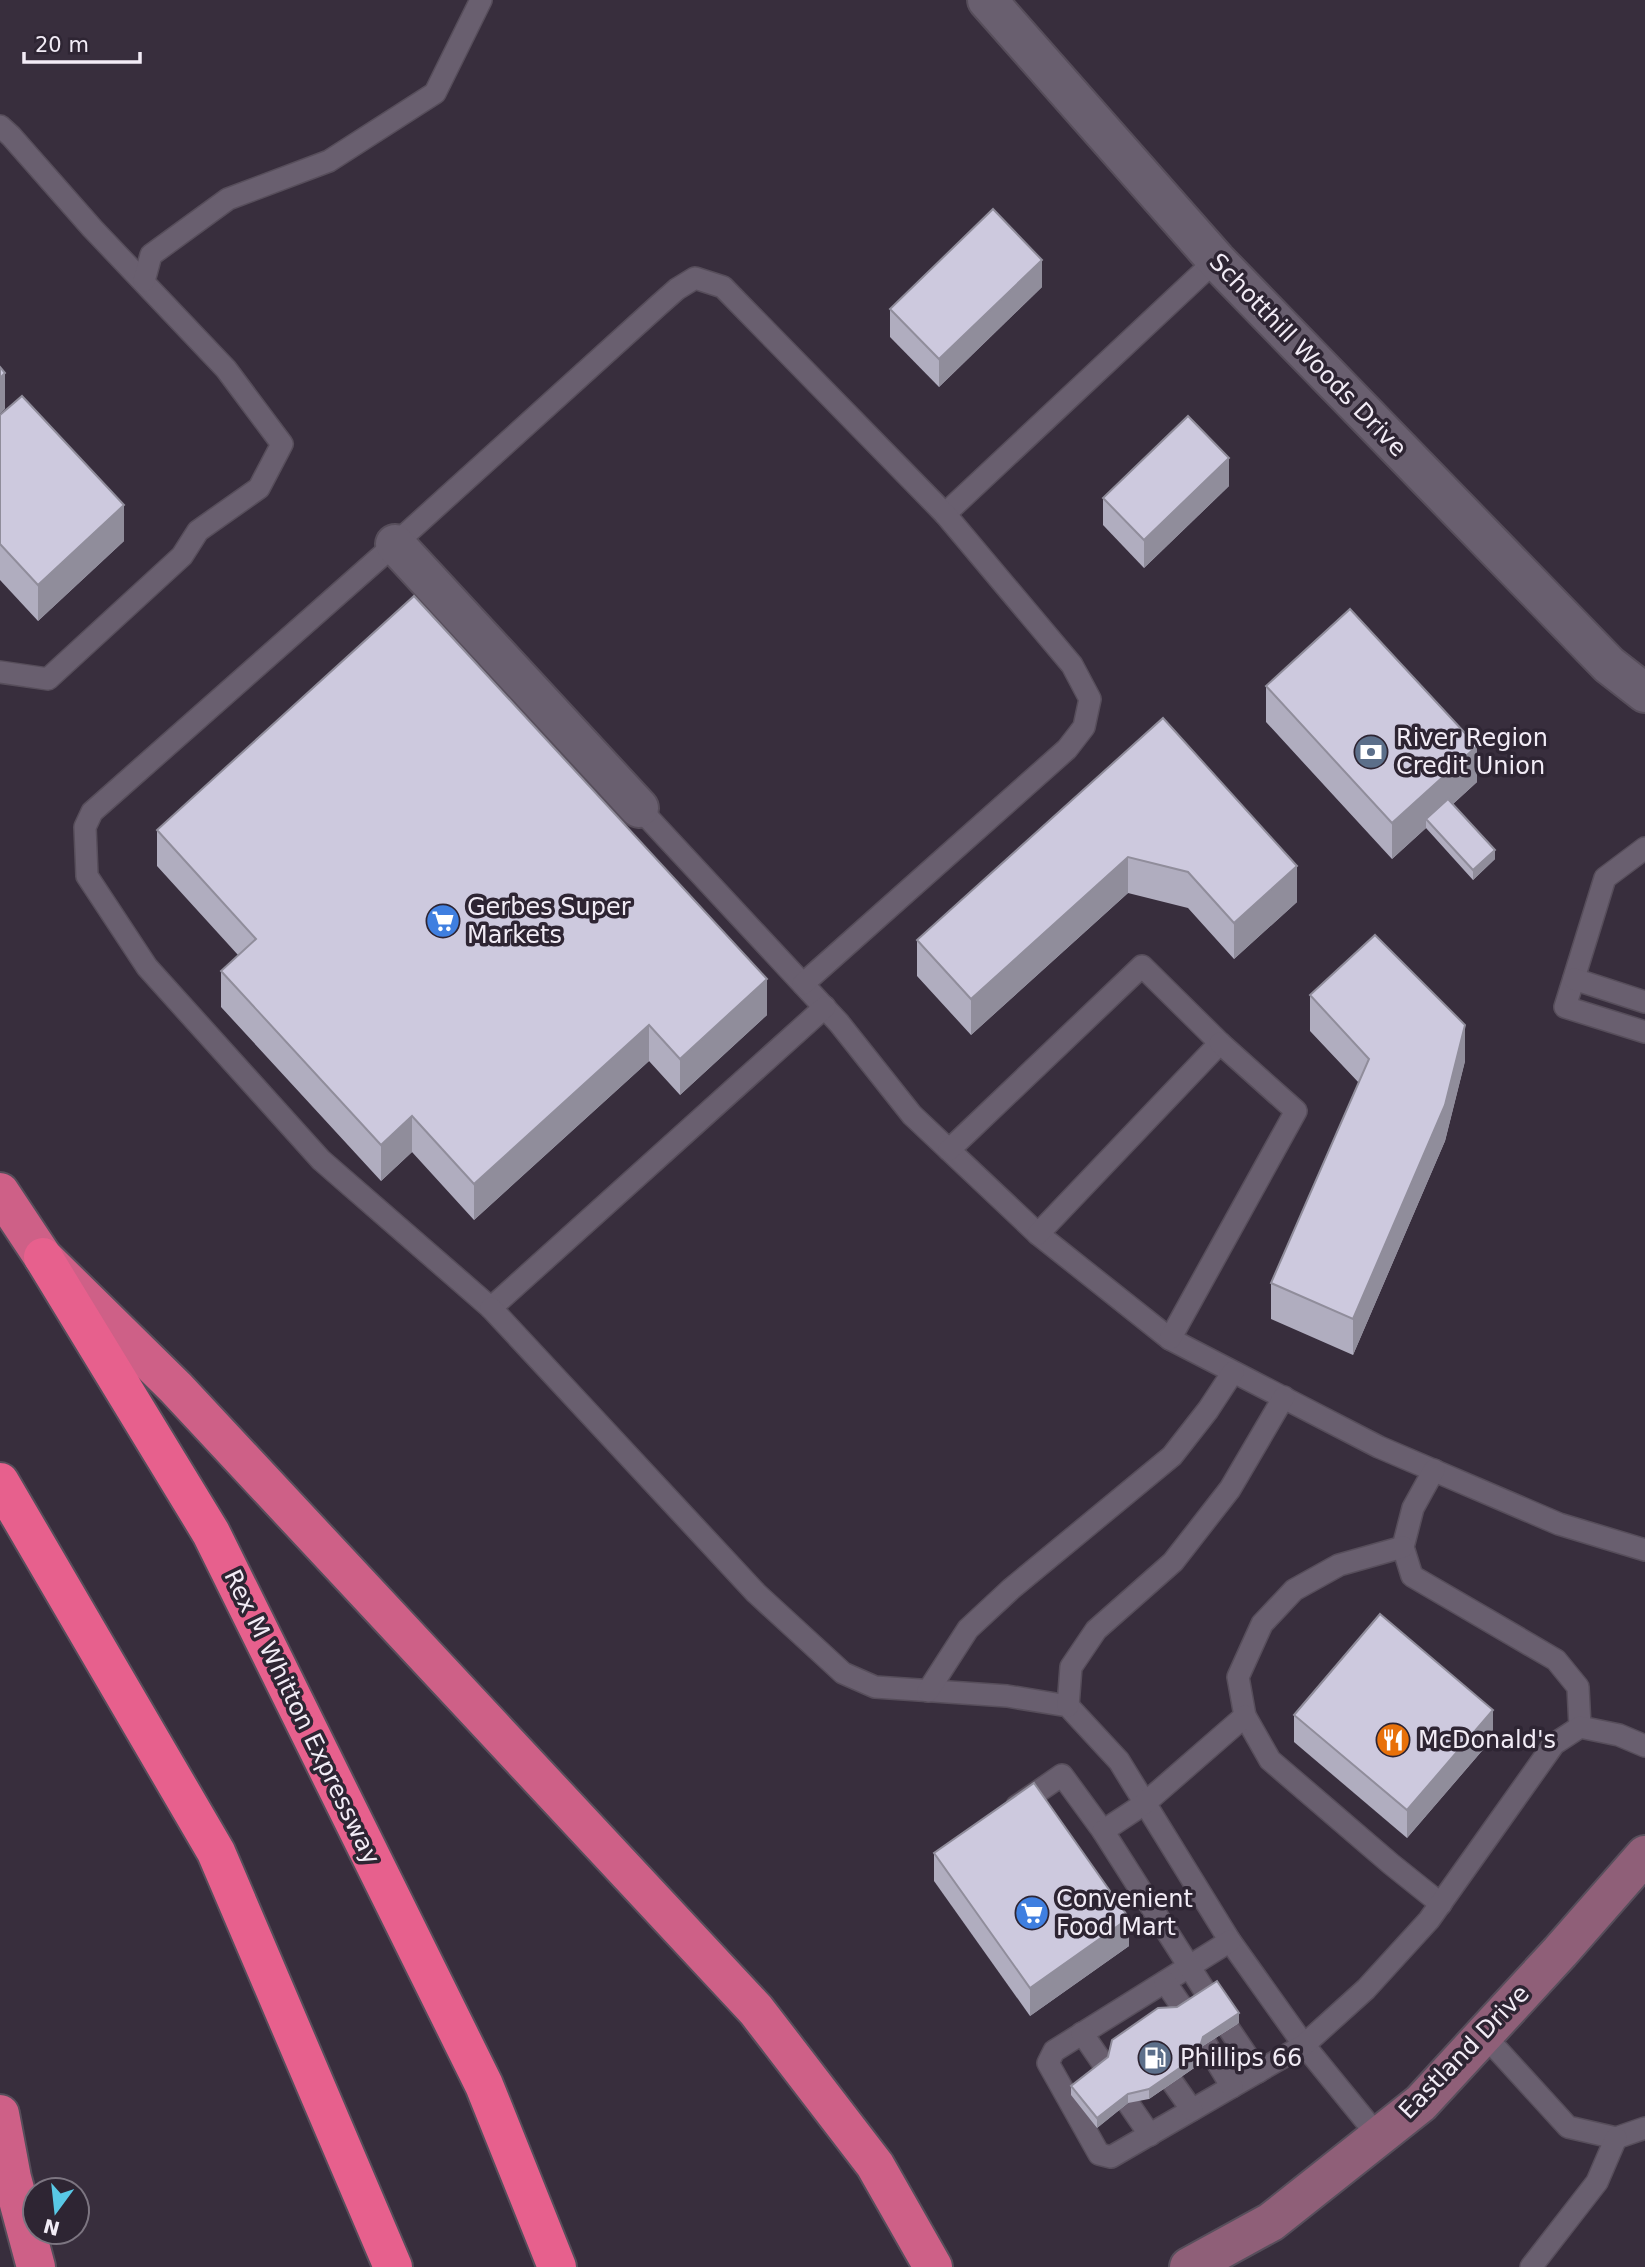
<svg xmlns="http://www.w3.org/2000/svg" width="1645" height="2267" font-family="'DejaVu Sans',sans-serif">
	<rect width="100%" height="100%" fill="#382e3d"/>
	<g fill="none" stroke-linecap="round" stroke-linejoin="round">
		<g stroke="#574e5b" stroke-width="24">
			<g id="service">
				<polyline points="0,126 11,136 92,228 226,369 282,444 259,488 198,531 182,556 48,679 0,672"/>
				<polyline points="144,281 151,255 228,199 329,161 435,93 481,0"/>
				<polyline points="945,514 1216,260"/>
				<polyline points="639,808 839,1023 912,1115 1038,1234 1170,1339 1379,1447 1559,1524 1645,1550"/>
				<polyline points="1645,848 1605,878 1565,1007 1645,1032"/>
				<polyline points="1574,979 1645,1002"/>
				<polyline points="803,984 1067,749 1084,727 1090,699 1072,665 945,514 723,287 695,278 677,289 660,304 395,544 92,812 85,827 87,876 147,967 321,1160 491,1308 825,1007"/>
				<polyline points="949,1150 1142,966 1220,1043 1038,1234"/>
				<polyline points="491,1308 756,1593 843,1673 875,1687 1007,1696 1068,1706 1119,1761 1230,1941 1304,2045 1378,2136"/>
				<polyline points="1170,1339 1296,1111 1220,1043"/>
				<polyline points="1434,1470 1413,1508 1403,1547 1412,1576 1556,1660 1578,1687 1580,1727"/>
				<polyline points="1403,1547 1339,1565 1294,1590 1262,1624 1238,1677 1245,1716 1270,1760 1391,1864 1441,1904"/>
				<polyline points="928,1691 968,1629 1011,1589 1172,1456 1208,1410 1233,1372"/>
				<polyline points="1068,1706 1071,1667 1096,1630 1173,1562 1230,1489 1284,1397"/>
				<polyline points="1017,1806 1062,1775 1103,1831"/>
				<polyline points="1230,1941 1054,2051 1048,2063 1099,2154 1111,2157 1304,2045 1366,1989 1429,1920 1554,1744 1580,1727 1619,1735 1645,1746"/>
				<polyline points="1165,1982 1185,2011"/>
				<polyline points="1208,1996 1103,1831 1144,1804 1245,1716"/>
				<polyline points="1229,2029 1258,2072"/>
				<polyline points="1082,2033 1106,2068"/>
				<polyline points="1484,2035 1568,2127 1616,2138 1645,2128"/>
				<polyline points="1206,2044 1232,2087"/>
				<polyline points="1173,2083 1192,2110"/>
				<polyline points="1128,2103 1150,2135"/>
				<polyline points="1531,2267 1597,2182 1616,2138"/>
			</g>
		</g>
		<g stroke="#574e5b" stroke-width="42">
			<g id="minor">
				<polyline points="987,0 1216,260 1609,665 1645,693"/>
				<polyline points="395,544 639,808"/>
			</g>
		</g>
		<g stroke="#574e5b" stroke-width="42">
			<polyline id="secondary" points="1189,2267 1271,2222 1421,2103 1560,1952 1645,1855"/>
		</g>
		<g stroke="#574e5b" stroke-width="42">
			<g id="trunk">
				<polyline points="0,1192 43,1257 176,1388 756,2010 875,2165 933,2267"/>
				<polyline points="0,2114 12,2178 36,2267"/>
			</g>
		</g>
		<g stroke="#574e5b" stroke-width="42">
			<g id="motorway">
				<polyline points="43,1257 211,1533 484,2085 557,2267"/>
				<polyline points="0,1482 216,1852 393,2267"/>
			</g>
		</g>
		<use href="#service" stroke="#695f6f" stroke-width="21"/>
		<use href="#minor" stroke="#695f6f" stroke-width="38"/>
		<use href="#secondary" stroke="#8f5f78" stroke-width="38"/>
		<use href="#trunk" stroke="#ce6087" stroke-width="38"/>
		<use href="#motorway" stroke="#e7608d" stroke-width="38"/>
	</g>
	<g fill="#b0adbf">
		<polygon points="1042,287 939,387 890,337 890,309"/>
		<polygon points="0,415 124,541 38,621 0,580"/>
		<polygon points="1229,486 1144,568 1103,525 1103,498"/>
		<polygon points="1266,686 1477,782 1453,804 1495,859 1473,880 1426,828 1392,859 1266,722"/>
		<polygon points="1163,718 1297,902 1234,959 1188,908 1128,893 971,1035 917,976 917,940"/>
		<polygon points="157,830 767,1015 680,1095 649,1061 474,1220 412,1152 381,1181 221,1007 221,971 238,955 157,866"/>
		<polygon points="1310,995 1465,1061 1445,1141 1353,1355 1271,1319 1271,1283 1359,1083 1310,1031"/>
		<polygon points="1294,1715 1493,1738 1407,1838 1294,1742"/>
		<polygon points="934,1853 1129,1946 1030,2016 934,1881"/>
		<polygon points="1239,2023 1203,2046 1197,2066 1149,2099 1128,2103 1097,2128 1071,2095 1071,2086"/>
	</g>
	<g fill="#908d9b">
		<polygon points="1042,260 1042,287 939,387 939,359"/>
		<polygon points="5,373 5,409 0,414 0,378"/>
		<polygon points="1229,458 1229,486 1144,568 1144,540"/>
		<polygon points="124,505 124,541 38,621 38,585"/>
		<polygon points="1477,746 1477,782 1431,824 1426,819 1426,828 1392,859 1392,823"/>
		<polygon points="1495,850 1495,859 1473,880 1473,870"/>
		<polygon points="1128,857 1128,893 971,1035 971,999"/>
		<polygon points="1297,866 1297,902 1234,959 1234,923"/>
		<polygon points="767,979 767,1015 680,1095 680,1059"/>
		<polygon points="649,1025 649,1061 474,1220 474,1184"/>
		<polygon points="1465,1025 1465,1061 1445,1141 1353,1355 1353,1319"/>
		<polygon points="412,1116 412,1152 381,1181 381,1145"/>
		<polygon points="1493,1710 1493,1738 1407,1838 1407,1810"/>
		<polygon points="1129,1918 1129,1946 1030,2016 1030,1988"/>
		<polygon points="1239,2013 1239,2023 1203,2046 1197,2066 1149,2099 1149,2089 1203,2037"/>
		<polygon points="1128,2094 1128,2103 1097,2128 1097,2118"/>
	</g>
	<g fill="#cdc9de" stroke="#908d9b" stroke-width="2">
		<polygon points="993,209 1042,260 939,359 890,309"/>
		<polygon points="0,367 5,373 0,378"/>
		<polygon points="22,396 124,505 38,585 0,544 0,415"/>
		<polygon points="1188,416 1229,458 1144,540 1103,498"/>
		<polygon points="414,596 767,979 680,1059 649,1025 474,1184 412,1116 381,1145 221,971 256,939 157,830"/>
		<polygon points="1350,609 1477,746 1392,823 1266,686"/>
		<polygon points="1163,718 1297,866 1234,923 1188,872 1128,857 971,999 917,940"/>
		<polygon points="1448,799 1495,850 1473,870 1426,819"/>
		<polygon points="1375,935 1465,1025 1445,1105 1353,1319 1271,1283 1369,1059 1310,995"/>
		<polygon points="1380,1614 1493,1710 1407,1810 1294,1715"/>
		<polygon points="1034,1783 1129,1918 1030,1988 934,1853"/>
		<polygon points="1217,1981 1239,2013 1203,2037 1197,2056 1149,2089 1128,2094 1097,2118 1071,2086 1108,2057 1112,2040 1158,2008 1177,2007"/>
	</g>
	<defs>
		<g id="bank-disc" transform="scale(1.75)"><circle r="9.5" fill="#5c6f8a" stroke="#2e2533"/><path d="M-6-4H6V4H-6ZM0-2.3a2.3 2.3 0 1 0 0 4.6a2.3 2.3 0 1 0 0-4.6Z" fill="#fff"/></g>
		<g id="supermarket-disc" transform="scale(1.75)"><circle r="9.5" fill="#3f7fe0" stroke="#2e2533"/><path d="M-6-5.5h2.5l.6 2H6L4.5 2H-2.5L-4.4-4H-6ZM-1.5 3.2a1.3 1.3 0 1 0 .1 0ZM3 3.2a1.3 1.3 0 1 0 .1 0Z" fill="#fff"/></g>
		<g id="restaurant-disc" transform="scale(1.75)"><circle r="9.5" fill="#e8710a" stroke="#2e2533"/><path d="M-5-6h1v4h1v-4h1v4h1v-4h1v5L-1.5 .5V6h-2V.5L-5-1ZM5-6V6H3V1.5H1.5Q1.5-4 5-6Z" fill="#fff"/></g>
		<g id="fuel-disc" transform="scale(1.75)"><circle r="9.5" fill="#5c6f8a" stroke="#2e2533"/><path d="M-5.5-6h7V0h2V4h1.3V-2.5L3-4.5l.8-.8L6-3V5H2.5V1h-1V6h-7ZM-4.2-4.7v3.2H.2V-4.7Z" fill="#fff"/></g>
	</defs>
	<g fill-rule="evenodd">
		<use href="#bank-disc" x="1371" y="752"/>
		<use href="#supermarket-disc" x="443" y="921"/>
		<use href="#restaurant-disc" x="1393" y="1740"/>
		<use href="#supermarket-disc" x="1032" y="1913"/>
		<use href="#fuel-disc" x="1155" y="2058"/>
	</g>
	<g text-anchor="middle" stroke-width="7" stroke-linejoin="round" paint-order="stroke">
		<g font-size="24" fill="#f2ecf6" stroke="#2e2533">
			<text transform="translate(1308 355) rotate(46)" y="8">Schotthill Woods Drive</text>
			<text transform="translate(302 1717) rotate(64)" y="8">Rex M Whitton Expressway</text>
			<text transform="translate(1464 2052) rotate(-46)" y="8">Eastland Drive</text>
		</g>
		<g font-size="24" fill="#f2ecf6" stroke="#2e2533" text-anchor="start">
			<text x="1396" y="746">River Region<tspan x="1396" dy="28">Credit Union</tspan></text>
			<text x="467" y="915">Gerbes Super<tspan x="467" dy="28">Markets</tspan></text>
			<text x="1418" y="1748">McDonald's</text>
			<text x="1056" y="1907">Convenient<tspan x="1056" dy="28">Food Mart</tspan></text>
			<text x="1180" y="2066">Phillips 66</text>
		</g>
	</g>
	<g transform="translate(56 2211) rotate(195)"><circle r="33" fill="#2e2533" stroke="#7c7581" stroke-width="2"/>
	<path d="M0-5L12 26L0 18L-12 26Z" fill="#59c8e5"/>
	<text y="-10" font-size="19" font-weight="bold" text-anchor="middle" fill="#f2ecf6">N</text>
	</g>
	<path d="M24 52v10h116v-10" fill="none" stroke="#f2ecf6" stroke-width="3.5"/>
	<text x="35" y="52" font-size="21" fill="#f2ecf6" stroke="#2e2533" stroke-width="5" paint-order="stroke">20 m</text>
</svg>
